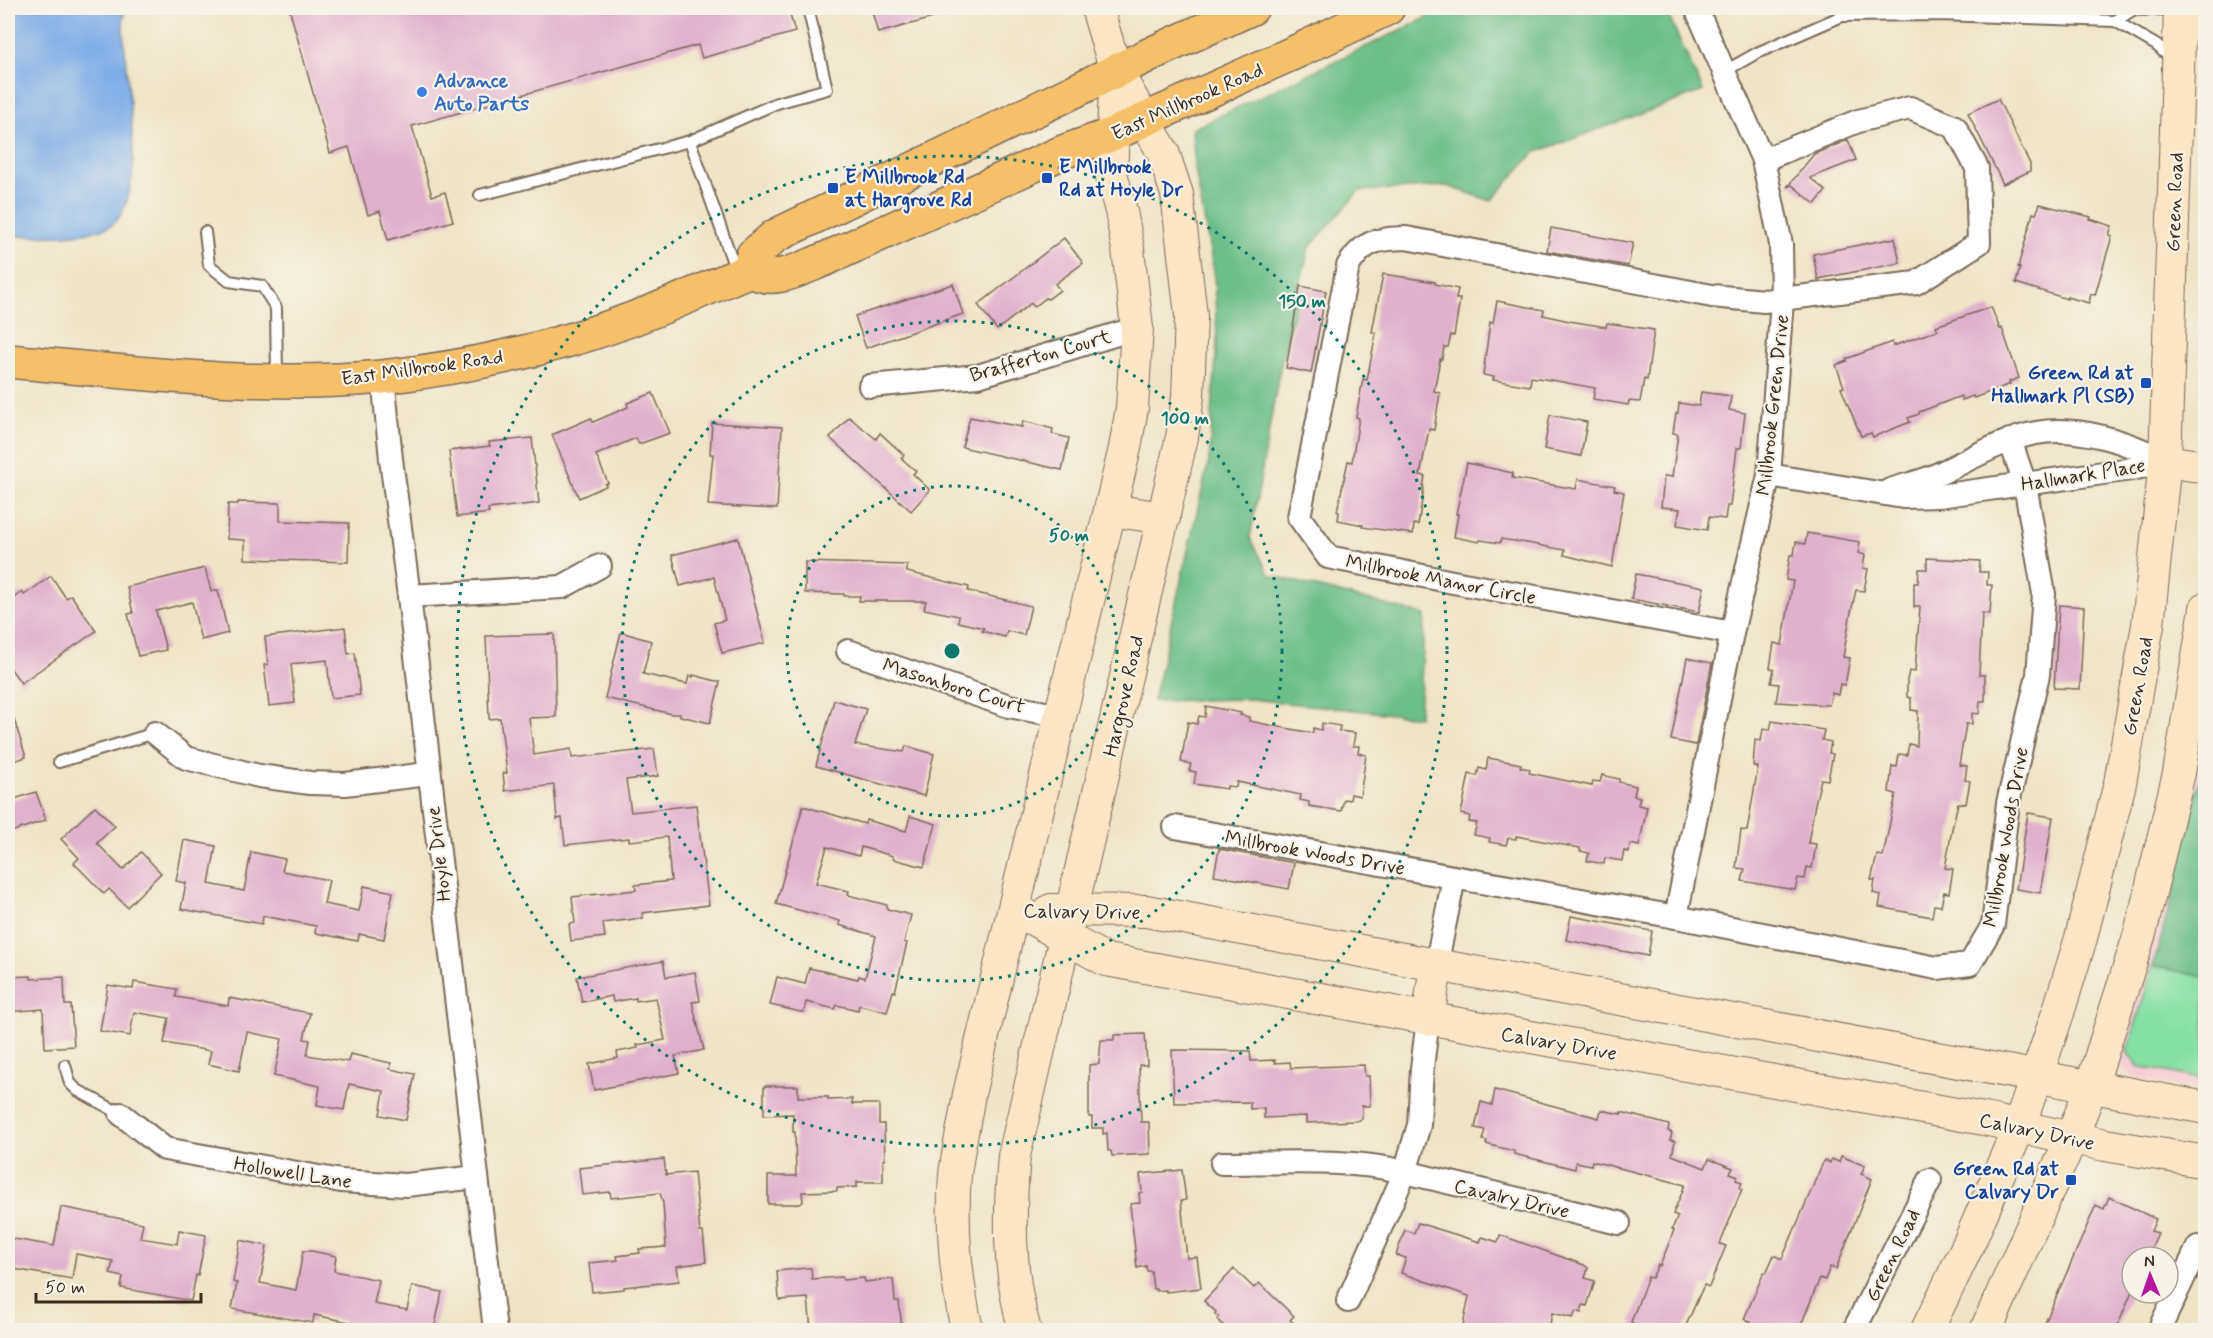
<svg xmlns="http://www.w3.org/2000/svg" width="2213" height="1338" font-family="Mynerve,sans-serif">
	<rect width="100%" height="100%" fill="#f7f3e8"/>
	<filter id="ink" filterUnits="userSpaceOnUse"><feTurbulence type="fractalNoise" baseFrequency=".0167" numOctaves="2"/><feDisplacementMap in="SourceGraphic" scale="12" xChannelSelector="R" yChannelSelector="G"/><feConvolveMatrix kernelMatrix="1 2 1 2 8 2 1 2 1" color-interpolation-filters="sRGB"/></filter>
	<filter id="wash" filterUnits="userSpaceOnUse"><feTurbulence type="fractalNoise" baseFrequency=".008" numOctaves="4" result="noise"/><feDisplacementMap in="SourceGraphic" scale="24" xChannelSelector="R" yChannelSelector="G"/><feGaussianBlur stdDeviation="1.35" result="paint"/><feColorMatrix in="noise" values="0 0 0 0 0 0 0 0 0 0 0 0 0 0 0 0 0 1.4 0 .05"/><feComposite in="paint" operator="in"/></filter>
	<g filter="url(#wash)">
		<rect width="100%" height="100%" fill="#efe4c8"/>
		<polygon fill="#f6cfd6" points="2205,683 2205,1091 2135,1078 2118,1066 2118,1044"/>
		<polygon fill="#85e0a6" stroke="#608562" stroke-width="1.5" points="2153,966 2205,977 2205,1080 2138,1066 2127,1052"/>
		<g fill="#6cbe8b" stroke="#547454" stroke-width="1.5">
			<polygon points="1447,8 1665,8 1703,91 1534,153 1491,201 1447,186 1359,191 1309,248 1279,373 1250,538 1270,575 1425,615 1419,717 1250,699 1153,701 1209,460 1217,341 1214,273 1195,169 1192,129"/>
			<polygon points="2205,756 2205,977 2153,966 2177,878"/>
		</g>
		<path fill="#7dade8" stroke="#5c6c83" stroke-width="1.5" d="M8 8H124L123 28C126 72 133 118 133 161 133 179 127 219 108 227 77 238 40 235 8 236Z"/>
		<g id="blocks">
			<g fill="#e1b0cd">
				<polygon points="289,8 788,8 795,32 702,58 698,45 412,126 432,196 445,192 453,221 388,240 380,211 368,215 349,147 330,153"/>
				<polygon points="871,8 951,8 951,13 878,33"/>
				<polygon points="1998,99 2030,164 2030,171 2003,184 1968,113"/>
				<polygon points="1848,140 1856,160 1810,178 1826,191 1815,204 1792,185 1787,187 1814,154"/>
				<polygon points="2040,204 2091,217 2090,219 2112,226 2109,235 2112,236 2095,295 2091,294 2089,303 2067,297 2067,299 2016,283 2020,268 2018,267 2033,213 2036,214"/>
				<polygon points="1551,228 1633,243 1628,266 1547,251"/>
				<polygon points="1064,238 1083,263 1055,284 1060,290 1048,299 1046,298 1034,307 1031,303 997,330 978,305"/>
				<polygon points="1895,238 1900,263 1818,279 1813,254"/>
				<polygon points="1383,274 1435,282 1435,284 1458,289 1456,299 1460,299 1454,336 1451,335 1448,347 1444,347 1442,359 1440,359 1434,391 1440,393 1434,430 1429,429 1420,475 1425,476 1423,488 1424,488 1418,525 1414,524 1413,534 1362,527 1363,525 1338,520 1339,512 1337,511 1348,461 1352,462 1359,418 1356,417 1363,379 1367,380 1376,333 1372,332"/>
				<polygon points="953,284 963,314 866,348 855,316"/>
				<polygon points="1300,286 1326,291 1311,373 1286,368"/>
				<polygon points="1497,301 1544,310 1543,315 1569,321 1606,327 1607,323 1654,330 1647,380 1644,379 1640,402 1629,401 1628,405 1593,399 1595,388 1557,381 1531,377 1530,386 1493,380 1494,377 1483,375 1490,322 1493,323"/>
				<polygon points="1991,307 2000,329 2002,328 2019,378 2009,382 2010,384 1974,398 1973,396 1962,400 1961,396 1919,412 1919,414 1908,418 1910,422 1873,437 1871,433 1861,436 1841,388 1844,387 1836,365 1847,361 1846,359 1892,342 1893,346 1938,330 1936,326"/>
				<polygon points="1701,392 1731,396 1729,410 1745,413 1741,448 1737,448 1730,506 1727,506 1725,519 1709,517 1707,530 1677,525 1680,509 1661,507 1664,476 1672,477 1678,434 1673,433 1676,413 1678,413 1679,403 1699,406"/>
				<polygon points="653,393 670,433 639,444 636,438 596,455 608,483 605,484 606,486 579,498 552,435 591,418 593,422 628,407 627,403"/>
				<polygon points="1550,415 1587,422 1581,456 1544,449"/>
				<polygon points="849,417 876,439 880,433 904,455 901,458 916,471 913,474 930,490 911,511 830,438"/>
				<polygon points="970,417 1022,427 1023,421 1053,429 1052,434 1069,438 1062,470 962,447"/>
				<polygon points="712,423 782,427 777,509 708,505 713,454 710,454"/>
				<polygon points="532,438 539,503 488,509 489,513 457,517 449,451 490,446 489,442"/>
				<polygon points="1467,463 1513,473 1512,478 1576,489 1578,479 1615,486 1614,490 1624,492 1612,567 1564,555 1565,550 1527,543 1501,539 1500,543 1480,540 1479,542 1454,537 1458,514 1456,514"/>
				<polygon points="238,502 280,503 280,521 349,523 348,562 245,559 245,540 227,539 228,504 238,504"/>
				<polygon points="1807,533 1860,542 1858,553 1865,555 1863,568 1868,569 1864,591 1856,590 1850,617 1843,657 1850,658 1845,685 1840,684 1838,695 1832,693 1829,705 1776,702 1779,684 1771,683 1774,669 1770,668 1774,643 1782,645 1793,581 1786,580 1790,555 1794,555 1796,542 1805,544"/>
				<polygon points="738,538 765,643 722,653 714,623 725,620 714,577 680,586 672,555"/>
				<polygon points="1927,558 1980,561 1979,572 1988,572 1987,585 1992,585 1990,614 1982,613 1979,675 1985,675 1985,701 1980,701 1979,714 1972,713 1972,724 1966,724 1959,765 1967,766 1965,780 1970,781 1966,804 1958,803 1952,829 1945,868 1953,869 1949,893 1944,892 1941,906 1934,905 1932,917 1879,907 1881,895 1873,893 1875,880 1871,880 1877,855 1883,856 1896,794 1889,792 1892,766 1897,767 1899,754 1907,755 1909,744 1917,746 1918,711 1911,710 1911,698 1907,697 1907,680 1909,671 1915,672 1920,607 1914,607 1914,583 1918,583 1919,569 1927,569"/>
				<polygon points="805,562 907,565 907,572 969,587 968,591 1031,606 1024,635 1007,631 1005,637 982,631 984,628 958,622 959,616 924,609 926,601 859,601 860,596 844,596 844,594 805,593"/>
				<polygon points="205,568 211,591 218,590 228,633 201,640 192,602 156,611 166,650 138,656 128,614 133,613 127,587"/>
				<polygon points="1636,574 1704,587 1699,612 1631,599"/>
				<polygon points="51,576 66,598 71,595 96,631 21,683 8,665 8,602 22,592 24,595"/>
				<polygon points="2059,605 2084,607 2080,689 2054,688"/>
				<polygon points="345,627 348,654 355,653 360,695 331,698 327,660 291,664 295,703 269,706 264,665 268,665 265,637"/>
				<polygon points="621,632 651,641 643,674 687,684 689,676 693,677 693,675 720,682 710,723 680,716 680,714 672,714 605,698"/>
				<polygon points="554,634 556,717 529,718 534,755 571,749 572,758 654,749 658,776 626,780 631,812 696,805 709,905 642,913 643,918 603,923 605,937 571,941 569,924 575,923 572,897 636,890 635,885 671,881 667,837 629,841 629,838 565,845 562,818 557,819 554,785 505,791 503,773 507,773 500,718 489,719 486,636"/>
				<polygon points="1687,658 1712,663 1696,745 1671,740"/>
				<polygon points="834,700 866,709 855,745 904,752 906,746 934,754 924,796 816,766"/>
				<polygon points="1206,706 1241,713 1240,715 1249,717 1249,721 1274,726 1313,733 1313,728 1321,730 1322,723 1340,726 1339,731 1355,733 1353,746 1359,746 1358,753 1366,755 1360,796 1351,794 1350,800 1344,799 1341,811 1309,806 1309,802 1300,800 1301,795 1237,782 1236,787 1227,786 1227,789 1194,784 1196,772 1189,771 1191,764 1181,762 1188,722 1197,724 1199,716 1205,717"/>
				<polygon points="11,710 26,757 8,763 8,711"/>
				<polygon points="1772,721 1824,730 1822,740 1831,742 1829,753 1833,754 1828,780 1821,779 1815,804 1808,843 1816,844 1812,868 1807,867 1805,879 1798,878 1795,890 1742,881 1745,869 1736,868 1741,830 1747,831 1758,767 1753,766 1755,740 1761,741 1763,729 1770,730"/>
				<polygon points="1488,758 1521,764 1520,767 1530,769 1529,773 1592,786 1593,781 1600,782 1602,775 1619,779 1619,782 1636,786 1634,796 1640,797 1638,805 1647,807 1639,846 1630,844 1629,852 1624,851 1622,861 1605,858 1604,864 1587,861 1589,853 1580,851 1580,848 1516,836 1516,839 1508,838 1506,845 1489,842 1490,838 1474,835 1477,823 1469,822 1470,816 1461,814 1469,774 1477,776 1479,768 1486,770"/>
				<polygon points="36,792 46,820 8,833 8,801"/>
				<polygon points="95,806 115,826 97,843 123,870 141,852 161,873 127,907 109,889 104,894 74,863 79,858 61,839"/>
				<polygon points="803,806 865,824 866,820 906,831 910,816 936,824 924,867 893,859 893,856 861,847 859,856 827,847 816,883 849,891 848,895 887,905 887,909 911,915 904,942 907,943 895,992 893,991 887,1012 859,1005 858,1010 837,1005 835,1009 806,1002 804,1012 801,1012 770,1005 777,977 805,984 809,968 858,979 859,976 865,978 876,936 839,925 840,921 776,904"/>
				<polygon points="2028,813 2053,817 2040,893 2016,889"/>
				<polygon points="184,840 216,846 209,884 244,891 251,852 285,859 282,871 329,880 324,904 359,911 364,886 393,892 384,939 359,934 358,941 315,933 316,926 263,916 262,924 181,909 186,883 176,881"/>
				<polygon points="1219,849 1294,863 1289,889 1214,875"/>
				<polygon points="1571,916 1652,931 1648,956 1566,940"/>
				<polygon points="663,961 666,977 695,972 700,1001 692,1002 704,1050 675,1056 679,1073 594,1090 589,1064 618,1058 617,1052 638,1048 637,1045 665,1040 656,998 636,1001 636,998 613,1002 612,996 582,1002 577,977"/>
				<polygon points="31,976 31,979 64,977 65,1005 71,1005 74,1046 45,1048 43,1009 8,1012 8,977"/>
				<polygon points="134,982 177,989 176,997 228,1006 229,998 310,1013 304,1039 310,1040 307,1055 348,1062 350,1054 391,1063 390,1069 415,1074 406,1120 380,1115 384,1091 349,1084 344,1110 317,1105 320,1086 274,1076 282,1039 247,1032 239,1071 208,1064 211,1051 164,1043 169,1018 134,1012 130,1036 100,1031 108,985 133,989"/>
				<polygon points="1145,1034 1147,1065 1139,1065 1141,1122 1149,1122 1150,1154 1112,1156 1111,1151 1108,1151 1107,1133 1103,1134 1103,1128 1092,1128 1092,1117 1089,1117 1089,1065 1099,1064 1101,1040 1114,1040 1114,1035"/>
				<polygon points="1172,1050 1250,1051 1251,1061 1275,1060 1275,1063 1290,1062 1291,1068 1364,1065 1365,1076 1369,1076 1370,1106 1362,1106 1362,1119 1356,1121 1306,1123 1306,1116 1264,1118 1264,1108 1250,1109 1250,1102 1174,1103"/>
				<polygon points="764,1086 798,1086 798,1097 828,1097 828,1100 852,1099 852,1104 879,1104 879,1124 884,1124 885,1160 883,1160 883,1182 857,1182 857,1187 837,1188 837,1191 802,1192 803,1202 800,1204 768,1204 768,1176 796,1176 795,1132 793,1132 793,1114 764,1115"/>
				<polygon points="1495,1090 1599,1118 1601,1110 1621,1114 1621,1112 1669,1125 1668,1131 1672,1133 1670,1140 1675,1141 1672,1155 1705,1168 1709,1159 1733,1168 1730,1173 1738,1176 1736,1180 1742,1182 1740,1188 1742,1189 1720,1244 1726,1246 1709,1287 1704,1285 1684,1330 1630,1330 1633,1323 1631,1322 1648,1277 1652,1278 1658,1265 1660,1266 1674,1230 1672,1229 1678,1216 1673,1214 1685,1185 1592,1161 1591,1165 1576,1162 1575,1169 1514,1154 1514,1151 1486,1144 1487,1141 1482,1140 1485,1130 1475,1128 1481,1102 1492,1105"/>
				<polygon points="1841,1156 1865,1166 1861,1174 1872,1179 1836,1269 1830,1267 1825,1280 1820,1278 1799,1330 1762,1330 1750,1326 1751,1322 1744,1319 1764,1272 1766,1273 1774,1255 1782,1259 1824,1160 1830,1163 1831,1159 1839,1162"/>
				<polygon points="664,1159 666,1175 694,1172 700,1232 703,1232 706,1262 677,1266 679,1281 624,1287 624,1289 592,1292 589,1263 618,1260 617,1256 640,1253 639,1249 666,1247 663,1203 660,1193 611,1198 610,1192 582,1195 579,1168"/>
				<polygon points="1182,1170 1186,1200 1181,1201 1187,1258 1197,1257 1201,1288 1166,1292 1166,1290 1156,1291 1156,1289 1153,1289 1151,1271 1147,1271 1146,1266 1137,1268 1130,1204 1140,1203 1139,1193 1142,1192 1140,1174"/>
				<polygon points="2109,1197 2156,1219 2151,1231 2158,1233 2147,1257 2132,1257 2132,1291 2116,1330 2042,1330 2096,1205 2104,1209"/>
				<polygon points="61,1207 143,1223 140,1238 177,1244 179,1230 206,1235 198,1276 196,1275 191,1301 121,1288 123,1277 110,1274 113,1261 76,1254 72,1279 8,1268 8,1238 54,1246"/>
				<polygon points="1418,1223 1480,1242 1482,1237 1498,1242 1500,1235 1584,1265 1588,1268 1585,1278 1595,1281 1587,1306 1583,1305 1581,1313 1576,1311 1573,1318 1552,1313 1549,1330 1462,1330 1469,1296 1401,1273 1406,1258 1396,1255 1405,1230 1414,1233"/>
				<polygon points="240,1240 267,1246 260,1283 296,1290 303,1251 312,1251 336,1256 334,1271 379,1280 374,1304 407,1310 412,1286 442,1292 434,1330 368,1330 369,1326 314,1315 313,1323 232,1309 237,1283 233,1282"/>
				<polygon points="807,1268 811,1268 812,1279 842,1277 843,1280 864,1278 865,1282 893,1279 895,1301 899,1301 902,1330 811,1330 808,1298 779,1300 777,1271"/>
				<polygon points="1234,1269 1254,1288 1259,1283 1294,1316 1290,1320 1302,1330 1228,1330 1217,1319 1219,1317 1215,1314 1216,1312 1204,1301"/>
			</g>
		</g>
	</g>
	<g filter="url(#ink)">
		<use href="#blocks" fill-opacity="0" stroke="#7a6b5a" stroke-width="1.5"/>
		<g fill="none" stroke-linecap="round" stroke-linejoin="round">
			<g stroke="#7a6b5a" stroke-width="14">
				<g id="lane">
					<polyline points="2115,21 2133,10 2177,9"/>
					<polyline points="1725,71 1757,53 1842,16 1940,15 2115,21 2156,45 2174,61"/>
					<polyline points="480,195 690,141"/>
					<polyline points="205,232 209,265 229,281 262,286 276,308 277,378"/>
					<polyline points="737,274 690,141 777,103 827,89 808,8"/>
					<polyline points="59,762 155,733"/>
					<polyline points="65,1065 70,1083 77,1090 121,1114"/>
				</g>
			</g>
			<g stroke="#7a6b5a" stroke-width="26">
				<g id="street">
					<polyline points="383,377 391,459 409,596 495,1330"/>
					<polyline points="870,386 978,376 1137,328"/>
					<polyline points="1769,475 1903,497 1939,496 2132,469 2165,461"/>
					<path d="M1890 490C1905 485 1920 482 1934 476 1968 461 2000 440 2036 433 2078 425 2128 442 2165 461"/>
					<polyline points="409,596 562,587 600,566"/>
					<path d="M1732 633 1453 582 1328 557 1299 517 1348 266C1364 240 1378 239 1406 238L1712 296 1764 301 1916 283 1979 243 1977 168 1955 127 1910 108 1858 121 1763 160"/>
					<polyline points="848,651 1009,706 1061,716"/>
					<polyline points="155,733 186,758 259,776 310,783 345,784 428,774"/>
					<polyline points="1175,827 1676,917 1937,968 1970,964 1993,925 2008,803 2038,675 2044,594 2025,484 2010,440"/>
					<polyline points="1676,917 1732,633 1769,475 1782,300 1781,244 1763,160 1696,8"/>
					<polyline points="1436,966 1454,878"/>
					<polyline points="121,1114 165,1149 341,1181 406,1185 477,1177"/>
					<path d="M1222 1163C1281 1163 1348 1158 1405 1172L1419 1125 1422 1068 1428 1019"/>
					<polyline points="1348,1301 1405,1172 1619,1223"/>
					<polyline points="1854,1330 1930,1180"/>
					<polyline points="2159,1330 2198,1247 2206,1250"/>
				</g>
			</g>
			<g stroke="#7a6b5a" stroke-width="34">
				<g id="secondary">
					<polyline points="2165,461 2206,467"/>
					<polyline points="1110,510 1164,518"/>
					<polyline points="1015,909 1106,960 1984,1119 2105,1145 2206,1162"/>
					<polyline points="1051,910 1146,911 2206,1108"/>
					<polyline points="1428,1019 1436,966"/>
					<path d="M967 1330C956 1280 951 1227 955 1175 958 1148 965 1121 969 1094L1125 448 1132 408 1137 328 1128 249 1121 211 1111 173 1116 71"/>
					<path d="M1025 1330C1008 1274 1009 1214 1014 1156L1182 437 1188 397 1191 315 1177 194 1163 152 1116 71 1097 8"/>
					<polyline points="1927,1330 1969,1243 2019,1127 2058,1013 2081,938 2120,783 2148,625 2165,461 2180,8"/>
					<polyline points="1986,1330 2072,1137 2091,1087 2141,930 2179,773 2206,608"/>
				</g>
			</g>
			<g stroke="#7a6b5a" stroke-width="36">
				<g id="primary">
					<path d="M750 270C773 285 800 269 823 260L1063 152 1113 134 1300 50 1388 8"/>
					<polyline points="750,270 753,255 775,236 1155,52 1252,8"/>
					<path d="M8 361C131 372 258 389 382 377 446 370 512 357 573 339 634 321 692 295 750 270"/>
				</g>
			</g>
			<use href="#lane" stroke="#fff" stroke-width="10"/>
			<use href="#street" stroke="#fff" stroke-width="22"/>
			<use href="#secondary" stroke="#fbe6c4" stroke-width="32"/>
			<use href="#primary" stroke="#f6c06b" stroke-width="33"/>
		</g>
	</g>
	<g fill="none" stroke="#0f766e" stroke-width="3" stroke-dasharray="3 6">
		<circle cx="952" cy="651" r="165"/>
		<circle cx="952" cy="651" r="330"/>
		<circle cx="952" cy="651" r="495"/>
	</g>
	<circle fill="#3f7fe0" stroke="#f7f3e8" stroke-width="2" cx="422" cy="92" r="6"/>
	<g fill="#1a4fb4" stroke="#f7f3e8" stroke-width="2">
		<rect x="1041" y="172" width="12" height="12" rx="3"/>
		<rect x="827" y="182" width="12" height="12" rx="3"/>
		<rect x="2140" y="377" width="12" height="12" rx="3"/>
		<rect x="2065" y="1174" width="12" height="12" rx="3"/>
	</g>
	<g text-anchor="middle" stroke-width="4.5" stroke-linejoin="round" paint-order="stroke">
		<g font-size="20" font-weight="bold" fill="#366cbe" stroke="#f7f3e8" text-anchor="start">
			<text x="434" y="87">Advance<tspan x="434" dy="23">Auto Parts</tspan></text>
		</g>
		<g font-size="20" fill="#3b2a1e" stroke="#f7f3e8">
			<text transform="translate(1187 101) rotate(-24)" y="7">East Millbrook Road</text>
			<text transform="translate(2174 202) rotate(-88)" y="7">Green Road</text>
			<text transform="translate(1040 355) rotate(-16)" y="7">Brafferton Court</text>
			<text transform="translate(422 367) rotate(-8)" y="7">East Millbrook Road</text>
			<text transform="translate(1772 405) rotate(-84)" y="7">Millbrook Green Drive</text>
			<text transform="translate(2083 474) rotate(-9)" y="7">Hallmark Place</text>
			<text transform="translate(1441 579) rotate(11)" y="7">Millbrook Manor Circle</text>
			<text transform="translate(954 685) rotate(17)" y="7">Masonboro Court</text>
			<text transform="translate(2137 686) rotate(-80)" y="7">Green Road</text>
			<text transform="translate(1123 696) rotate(-77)" y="7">Hargrove Road</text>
			<text transform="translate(2005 837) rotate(-80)" y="7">Millbrook Woods Drive</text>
			<text transform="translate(1315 852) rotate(10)" y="7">Millbrook Woods Drive</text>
			<text transform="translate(438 854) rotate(-97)" y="7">Hoyle Drive</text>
			<text transform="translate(1082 911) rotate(1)" y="7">Calvary Drive</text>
			<text transform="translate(1559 1043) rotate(10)" y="7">Calvary Drive</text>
			<text transform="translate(2037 1131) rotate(12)" y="7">Calvary Drive</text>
			<text transform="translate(293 1172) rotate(9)" y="7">Hollowell Lane</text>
			<text transform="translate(1512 1198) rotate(13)" y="7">Cavalry Drive</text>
			<text transform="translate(1892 1255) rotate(-64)" y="7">Green Road</text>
		</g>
		<g font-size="20" font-weight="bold" fill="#164399" stroke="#f7f3e8" text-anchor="start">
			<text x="1059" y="173">E Millbrook<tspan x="1059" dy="23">Rd at Hoyle Dr</tspan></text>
			<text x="845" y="183">E Millbrook Rd<tspan x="845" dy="23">at Hargrove Rd</tspan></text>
			<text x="2134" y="379" text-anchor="end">Green Rd at<tspan x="2134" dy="23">Hallmark Pl (SB)</tspan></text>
			<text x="2059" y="1175" text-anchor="end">Green Rd at<tspan x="2059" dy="23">Calvary Dr</tspan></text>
		</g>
	</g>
	<circle cx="952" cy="651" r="9" fill="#0f766e" stroke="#f7f3e8" stroke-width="3"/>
	<g font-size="18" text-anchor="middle" font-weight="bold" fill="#0f766e" stroke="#f7f3e8" stroke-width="4.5" stroke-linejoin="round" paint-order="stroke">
		<text x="1302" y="307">150 m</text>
		<text x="1185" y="424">100 m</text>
		<text x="1069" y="541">50 m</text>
	</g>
	<rect width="2213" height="1338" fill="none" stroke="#f7f3e8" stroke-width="30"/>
	<g transform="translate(2150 1275) rotate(358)"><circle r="28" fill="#f7f3e8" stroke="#aca397" stroke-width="1.5"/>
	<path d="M0-4.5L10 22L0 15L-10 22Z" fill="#b5179e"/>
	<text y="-9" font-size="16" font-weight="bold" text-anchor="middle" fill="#3b2a1e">N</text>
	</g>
	<path d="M36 1293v9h165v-9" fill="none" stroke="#3b2a1e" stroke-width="3"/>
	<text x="45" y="1293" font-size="18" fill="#3b2a1e" stroke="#f7f3e8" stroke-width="4.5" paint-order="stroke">50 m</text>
</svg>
